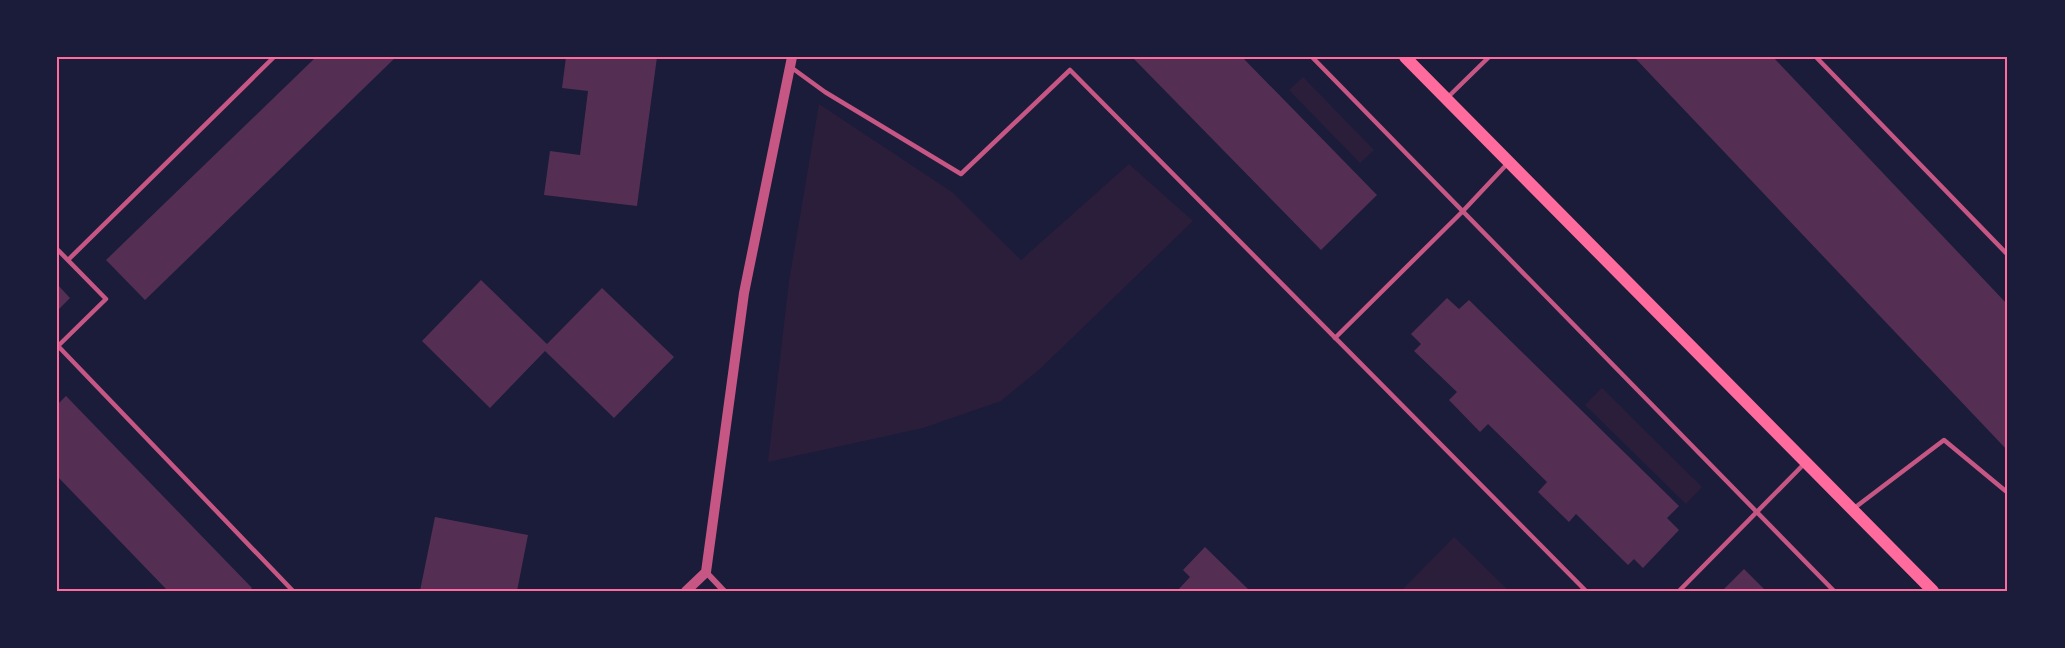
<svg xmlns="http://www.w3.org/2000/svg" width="2065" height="648" font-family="'Sofia Sans Condensed',sans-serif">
	<rect width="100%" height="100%" fill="#1b1b3a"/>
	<g fill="#2a1e3b">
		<polygon points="1303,77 1374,150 1360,163 1289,90"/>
		<polygon points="819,104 952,192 1021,260 1129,164 1193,221 1040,369 1001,401 923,428 768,462 789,281"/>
		<polygon points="1602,388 1702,487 1686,504 1585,405"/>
		<polygon points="1454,537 1509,591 1401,591"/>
	</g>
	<g fill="#542f53">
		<polygon points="316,57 396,57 145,300 106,260"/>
		<polygon points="566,57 657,57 637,206 544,195 550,151 580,155 588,91 562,88"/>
		<polygon points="1132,57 1242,57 1377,195 1321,250"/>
		<polygon points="1634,57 1773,57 2008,305 2008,451"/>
		<polygon points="481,280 547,344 602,288 674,357 614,418 545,351 490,408 422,341"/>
		<polygon points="57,284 70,298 57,311"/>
		<polygon points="1447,298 1459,309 1469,300 1679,506 1667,518 1679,530 1643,568 1634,559 1628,565 1576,514 1569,522 1538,492 1547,482 1488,424 1480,432 1449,400 1457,392 1414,351 1421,344 1411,334"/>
		<polygon points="66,396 252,588 249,591 168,591 57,476 57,405"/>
		<polygon points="435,517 528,535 517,591 420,591"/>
		<polygon points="1205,547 1250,591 1177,591 1190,577 1183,570"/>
		<polygon points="1744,569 1766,591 1722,591"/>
	</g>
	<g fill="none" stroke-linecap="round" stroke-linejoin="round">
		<g stroke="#c65784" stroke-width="4.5">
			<polyline points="1312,57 1834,591"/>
			<polyline points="1816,57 2008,255"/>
			<polyline points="792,68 825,92 961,174 1070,70 1586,591"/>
			<polyline points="1448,97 1489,57"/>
			<polyline points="57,249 106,299 58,346 293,591"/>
			<polyline points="68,260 274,57"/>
			<polyline points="1335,338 1463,211 1508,163"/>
			<polyline points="1853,509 1944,440 2008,493"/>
			<polyline points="1679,591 1806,462"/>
		</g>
		<polyline stroke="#c65784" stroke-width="6" points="706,572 724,591"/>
		<polyline stroke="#c65784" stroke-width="10" points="686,591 706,572 744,293 792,57"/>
		<polyline stroke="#ff6b9d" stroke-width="12" points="1405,57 1933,591"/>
	</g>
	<rect width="2065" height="648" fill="none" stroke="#1b1b3a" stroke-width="117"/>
	<rect x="58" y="58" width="1948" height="532" fill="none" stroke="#ff6b9d" stroke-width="2"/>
</svg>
